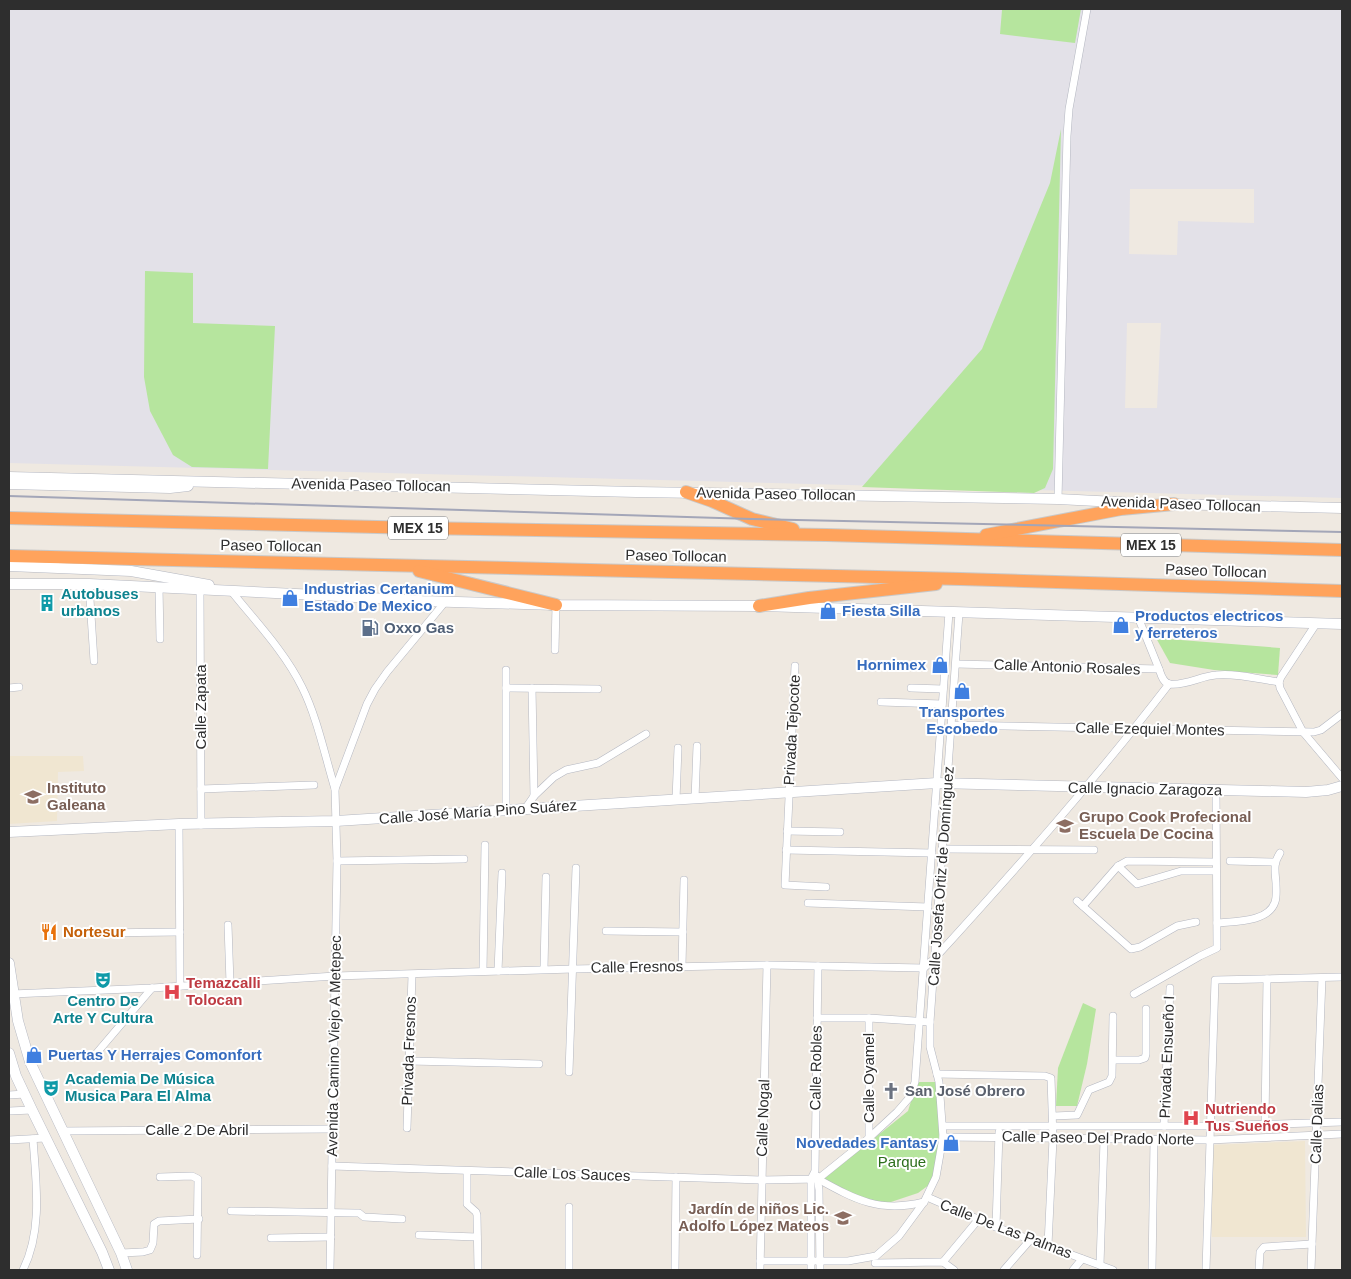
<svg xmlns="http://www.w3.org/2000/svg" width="1351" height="1279" font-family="Helvetica,sans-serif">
	<rect width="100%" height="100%" fill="#efe9e1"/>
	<path fill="#e3e1e8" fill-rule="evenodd" d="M9 9H1342V498L9 463ZM1130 189H1254V223L1178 221 1177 255 1129 254ZM1127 323H1161L1157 408H1125Z"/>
	<g fill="#f0e6d1">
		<polygon points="9,756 83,756 84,771 58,772 57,821 9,824"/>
		<polygon points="1305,1141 1306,1237 1212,1237 1212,1145"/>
	</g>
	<g fill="#b6e59e">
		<polygon points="985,9 1081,9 1075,43 1000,34 1002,10"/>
		<polygon points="1061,129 1053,469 1045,488 1034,493 862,487 982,349 1050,183"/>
		<polygon points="145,271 193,273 193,323 275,326 268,469 192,467 173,455 150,411 144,377"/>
		<polygon points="1156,638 1280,648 1278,675 1214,670 1170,663"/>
		<polygon points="1083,1003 1096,1009 1087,1064 1077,1106 1056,1106 1058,1068"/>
		<polygon points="917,1082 938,1082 943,1138 933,1182 918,1193 879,1206 853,1201 820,1182 908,1111"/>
	</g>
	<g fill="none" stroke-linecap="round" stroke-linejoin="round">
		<g stroke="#b4b7c1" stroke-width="8">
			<g id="street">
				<polyline points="1058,499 1067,136 1069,109 1087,9"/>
				<polyline points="89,584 94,661"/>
				<polyline points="159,587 160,639"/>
				<polyline points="200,590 201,825"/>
				<path d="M232 592C256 622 285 652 302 687 317 717 325 756 335 789"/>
				<polyline points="1138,617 1159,669"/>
				<polyline points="555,650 556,605"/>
				<path d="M956 664 1159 669C1161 675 1163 683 1170 684 1185 686 1201 676 1216 675 1237 673 1258 679 1279 682"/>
				<polyline points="795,666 785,885 826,887"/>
				<polyline points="506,670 506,810"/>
				<polyline points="1279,682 1280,688 1303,732 1342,778"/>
				<polyline points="1279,682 1281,677 1316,624"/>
				<polyline points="9,688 19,687"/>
				<polyline points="506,688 598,689"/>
				<polyline points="532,688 534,796"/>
				<polyline points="911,688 943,689"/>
				<polyline points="881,702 942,704"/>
				<polyline points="951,725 1314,732 1321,730 1342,714"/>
				<polyline points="201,789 314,785"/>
				<polyline points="695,799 697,746"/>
				<polyline points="676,800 678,748"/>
				<polyline points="525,809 534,796 554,777 566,770 598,763 646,734"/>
				<polyline points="179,824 180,986"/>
				<polyline points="787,831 840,832"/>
				<polyline points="942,849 1094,850"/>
				<polyline points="786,850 932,853"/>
				<polyline points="337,861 464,859"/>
				<polyline points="1230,861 1274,862"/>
				<polyline points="1118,866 1137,884 1181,871 1215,871"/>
				<polyline points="1077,901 1131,949 1140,947 1177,926 1196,922"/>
				<polyline points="808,903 928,907"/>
				<polyline points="1083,906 1118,866 1127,861 1215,862"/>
				<path d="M1217 923C1234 921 1268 923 1275 902 1277 896 1276 889 1276 883 1275 870 1273 864 1280 853"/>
				<polyline points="228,925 230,983"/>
				<polyline points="606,931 683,932"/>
				<polyline points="96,933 180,932"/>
				<polyline points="682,966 684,880"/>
				<polyline points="544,969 546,877"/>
				<polyline points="483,971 485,845"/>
				<polyline points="498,971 502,873"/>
				<path d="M12 994 152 988 335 976 573 969 767 965 924 968 935 958C1016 869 1096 779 1169 684"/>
				<polyline points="1134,994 1200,956 1217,948 1216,790"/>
				<polyline points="817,1018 869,1018 930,1022"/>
				<polyline points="95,1055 152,988"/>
				<polyline points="1113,1060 1139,1060 1145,1058 1146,1054 1146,1009"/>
				<polyline points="409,1061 539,1064"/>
				<polyline points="569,1072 576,868"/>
				<polyline points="937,1074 1045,1076 1051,1078 1053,1139 1048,1245"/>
				<polyline points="9,1095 25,1094"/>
				<polyline points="9,1111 32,1110"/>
				<polyline points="1054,1116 1077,1115 1089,1090 1109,1082 1112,1076 1113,1016"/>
				<polyline points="1265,1124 1267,979"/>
				<polyline points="943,1126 1210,1126 1342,1122"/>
				<polyline points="1164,1126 1170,988"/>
				<polyline points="407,1128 412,975"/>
				<polyline points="62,1131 333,1129"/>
				<polyline points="943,1137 1209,1140 1342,1134"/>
				<polyline points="869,1138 869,1018"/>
				<polyline points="9,1140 45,1138"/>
				<polyline points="332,1166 761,1180 818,1179 869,1138 897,1112 910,1097 915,1082 949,612"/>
				<polyline points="467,1171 467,1204 476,1212 477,1215 478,1270"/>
				<polyline points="817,1176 819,1190 820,1270"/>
				<polyline points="160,1177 192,1176 198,1179 197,1255"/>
				<path d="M818 1179C856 1200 880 1213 924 1202"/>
				<polyline points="927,1197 996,1227 1113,1270"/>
				<polyline points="231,1211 355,1213 359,1213 364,1217 402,1219"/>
				<polyline points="996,1227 999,1132"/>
				<polyline points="419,1235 477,1237"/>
				<polyline points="271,1238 331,1237"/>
				<polyline points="121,1253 143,1252 150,1250 153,1243 154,1224 159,1221 199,1219"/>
				<polyline points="760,1261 848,1261 876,1256 899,1236 924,1202 936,1177 943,1137 939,1082 930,1047 930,1022 959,613"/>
				<polyline points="943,1262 978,1220"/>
				<polyline points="875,1263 943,1262 954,1270"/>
				<polyline points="1100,1265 1104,1140"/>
				<path d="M23 1270C43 1230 36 1182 33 1139"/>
				<polyline points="330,1270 337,861 335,789 367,704 375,689 387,672 445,602"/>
				<polyline points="569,1270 569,1207"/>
				<polyline points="675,1270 676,1177"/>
				<polyline points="760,1270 767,965"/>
				<polyline points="811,1270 811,1179 815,1171 818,966"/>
				<polyline points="1004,1270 1031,1239"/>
				<polyline points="1073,1270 1082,1259"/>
				<polyline points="1152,1270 1154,1140"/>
				<polyline points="1206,1270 1215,980 1342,977"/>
				<polyline points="1259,1270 1260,1252 1264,1247 1312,1244"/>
				<polyline points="1311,1270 1322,978"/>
			</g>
		</g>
		<g stroke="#b4b7c1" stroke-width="11">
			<g id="secondary">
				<polyline points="9,477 636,492 1058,499 1136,503"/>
				<polyline points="9,484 170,488 188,486"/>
				<polyline points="1168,504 1342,508"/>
				<polyline points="9,566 131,571 209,585"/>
				<polyline points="9,584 89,584 338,596 422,601 556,605 759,606 1342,624"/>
				<polyline points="9,832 179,824 336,821 937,783 1306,792 1328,790 1342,786"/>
				<polyline points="9,963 18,1021 30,1062 121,1253 127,1270"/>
				<polyline points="9,1053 16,1076 32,1110 102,1252 109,1270"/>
			</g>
		</g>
		<g stroke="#c9c9c9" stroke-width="14">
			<g id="highway">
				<polyline points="686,492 712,501 752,519 793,529"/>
				<polyline points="9,518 418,528 827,535 1342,550"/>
				<polyline points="986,535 1121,509 1174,504"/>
				<polyline points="9,556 961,579 1342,591"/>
				<polyline points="419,571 556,605"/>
				<polyline points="759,606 809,598 936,584"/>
			</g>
		</g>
		<use href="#street" stroke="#fff" stroke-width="7"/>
		<use href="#secondary" stroke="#fff" stroke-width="10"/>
		<use href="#highway" stroke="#ffa35c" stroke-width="12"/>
		<polyline stroke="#a3a6b8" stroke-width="2" points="9,496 752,519 1342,532"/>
	</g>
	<defs>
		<g id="shop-bare" transform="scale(1.35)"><path d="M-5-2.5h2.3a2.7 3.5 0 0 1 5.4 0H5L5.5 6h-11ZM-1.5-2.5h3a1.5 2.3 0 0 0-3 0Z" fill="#3f7fe0" stroke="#fff" stroke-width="2.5" paint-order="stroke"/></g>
		<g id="building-bare" transform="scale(1.35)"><path d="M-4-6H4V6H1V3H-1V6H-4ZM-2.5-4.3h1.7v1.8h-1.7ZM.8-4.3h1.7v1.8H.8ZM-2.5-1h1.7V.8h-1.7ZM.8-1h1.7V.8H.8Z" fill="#0f9aa8" stroke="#fff" stroke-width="2.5" paint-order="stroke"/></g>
		<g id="fuel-bare" transform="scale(1.35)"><path d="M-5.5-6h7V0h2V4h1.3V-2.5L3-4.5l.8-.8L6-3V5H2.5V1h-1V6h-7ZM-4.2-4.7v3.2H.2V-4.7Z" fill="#5c6f8a" stroke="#fff" stroke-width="2.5" paint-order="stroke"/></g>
		<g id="university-bare" transform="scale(1.35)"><path d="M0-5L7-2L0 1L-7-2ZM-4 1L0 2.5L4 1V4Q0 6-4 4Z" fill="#8d6e63" stroke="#fff" stroke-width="2.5" paint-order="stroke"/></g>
		<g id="restaurant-bare" transform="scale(1.35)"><path d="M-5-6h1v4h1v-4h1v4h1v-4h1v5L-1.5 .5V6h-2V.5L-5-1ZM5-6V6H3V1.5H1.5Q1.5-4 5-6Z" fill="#e8710a" stroke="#fff" stroke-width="2.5" paint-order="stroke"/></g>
		<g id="theatre-bare" transform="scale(1.35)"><path d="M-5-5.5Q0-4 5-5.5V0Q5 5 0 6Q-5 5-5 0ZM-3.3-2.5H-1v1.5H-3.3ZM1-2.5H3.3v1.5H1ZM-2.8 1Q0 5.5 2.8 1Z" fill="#0f9aa8" stroke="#fff" stroke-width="2.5" paint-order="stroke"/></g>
		<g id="hospital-bare" transform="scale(1.35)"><path d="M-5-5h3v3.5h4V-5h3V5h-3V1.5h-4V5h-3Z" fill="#e0444e" stroke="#fff" stroke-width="2.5" paint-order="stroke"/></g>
		<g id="church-bare" transform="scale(1.35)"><path d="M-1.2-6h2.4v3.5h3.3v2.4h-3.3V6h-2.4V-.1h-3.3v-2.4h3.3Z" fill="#6b7280" stroke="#fff" stroke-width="2.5" paint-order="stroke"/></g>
		<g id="school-bare" transform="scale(1.35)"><path d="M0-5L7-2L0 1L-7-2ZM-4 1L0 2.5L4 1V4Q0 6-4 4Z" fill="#8d6e63" stroke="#fff" stroke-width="2.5" paint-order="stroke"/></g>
	</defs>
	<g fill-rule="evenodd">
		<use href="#shop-bare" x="290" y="598"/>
		<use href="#building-bare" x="47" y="603"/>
		<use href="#shop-bare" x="828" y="611"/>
		<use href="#shop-bare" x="1121" y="625"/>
		<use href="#fuel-bare" x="370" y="628"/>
		<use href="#shop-bare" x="940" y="665"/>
		<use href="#shop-bare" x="962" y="691"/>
		<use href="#university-bare" x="33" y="797"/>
		<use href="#university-bare" x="1065" y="826"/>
		<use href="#restaurant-bare" x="49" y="932"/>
		<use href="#theatre-bare" x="103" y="980"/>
		<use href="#hospital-bare" x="172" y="992"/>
		<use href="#shop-bare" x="34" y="1055"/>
		<use href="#theatre-bare" x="51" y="1088"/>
		<use href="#church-bare" x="891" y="1091"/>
		<use href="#hospital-bare" x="1191" y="1118"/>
		<use href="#shop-bare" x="951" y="1143"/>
		<use href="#school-bare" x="843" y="1218"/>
	</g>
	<g text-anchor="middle" stroke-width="4" stroke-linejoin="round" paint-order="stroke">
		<g fill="#fff" stroke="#6d6d6d" stroke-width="1">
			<rect x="388" y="516.5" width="60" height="23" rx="4"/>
			<rect x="1121" y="533.5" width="60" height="23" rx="4"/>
		</g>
		<g font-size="14" font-weight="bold" fill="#2e2e2e">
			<text x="418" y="533">MEX 15</text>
			<text x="1151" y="550">MEX 15</text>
		</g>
		<g font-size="15" fill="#2e2e2e" stroke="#fff">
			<text transform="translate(371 485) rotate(1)" y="5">Avenida Paseo Tollocan</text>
			<text transform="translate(776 494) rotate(1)" y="5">Avenida Paseo Tollocan</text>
			<text transform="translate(1181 504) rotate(2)" y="5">Avenida Paseo Tollocan</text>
			<text transform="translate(271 546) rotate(1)" y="5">Paseo Tollocan</text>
			<text transform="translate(676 556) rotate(1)" y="5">Paseo Tollocan</text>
			<text transform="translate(1216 571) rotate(2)" y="5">Paseo Tollocan</text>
			<text transform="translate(1067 667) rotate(2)" y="5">Calle Antonio Rosales</text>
			<text transform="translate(201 707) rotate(-90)" y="5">Calle Zapata</text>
			<text transform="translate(1150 729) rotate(1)" y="5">Calle Ezequiel Montes</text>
			<text transform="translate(792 730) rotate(-87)" y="5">Privada Tejocote</text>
			<text transform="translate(1145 789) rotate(1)" y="5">Calle Ignacio Zaragoza</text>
			<text transform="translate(478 812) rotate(-4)" y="5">Calle José María Pino Suárez</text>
			<text transform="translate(941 876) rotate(-86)" y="5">Calle Josefa Ortiz de Domínguez</text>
			<text transform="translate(637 967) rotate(-1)" y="5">Calle Fresnos</text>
			<text transform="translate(334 1046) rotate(-89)" y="5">Avenida Camino Viejo A Metepec</text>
			<text transform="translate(409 1051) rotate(-88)" y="5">Privada Fresnos</text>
			<text transform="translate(1167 1057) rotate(-88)" y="5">Privada Ensueño I</text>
			<text transform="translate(816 1068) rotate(-89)" y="5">Calle Robles</text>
			<text transform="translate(869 1078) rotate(-90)" y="5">Calle Oyamel</text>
			<text transform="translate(763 1118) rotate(-88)" y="5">Calle Nogal</text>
			<text transform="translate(1317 1124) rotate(-88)" y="5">Calle Dalias</text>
			<text x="197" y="1135">Calle 2 De Abril</text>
			<text transform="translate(1098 1138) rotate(1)" y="5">Calle Paseo Del Prado Norte</text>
			<text transform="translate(572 1174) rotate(2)" y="5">Calle Los Sauces</text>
			<text transform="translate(1006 1229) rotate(21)" y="5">Calle De Las Palmas</text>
		</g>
		<g font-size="15" font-weight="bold" fill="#366cbe" stroke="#fff" text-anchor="start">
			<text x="304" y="594">Industrias Certanium<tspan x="304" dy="17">Estado De Mexico</tspan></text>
			<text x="842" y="616">Fiesta Silla</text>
			<text x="1135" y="621">Productos electricos<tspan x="1135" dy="17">y ferreteros</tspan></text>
			<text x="926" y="670" text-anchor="end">Hornimex</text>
			<text x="962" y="717" text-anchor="middle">Transportes<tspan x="962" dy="17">Escobedo</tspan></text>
			<text x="48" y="1060">Puertas Y Herrajes Comonfort</text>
			<text x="937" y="1148" text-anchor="end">Novedades Fantasy</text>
		</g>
		<g font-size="15" font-weight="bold" fill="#0d838f" stroke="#fff" text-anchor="start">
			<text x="61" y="599">Autobuses<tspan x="61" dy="17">urbanos</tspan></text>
			<text x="103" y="1006" text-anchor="middle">Centro De<tspan x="103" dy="17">Arte Y Cultura</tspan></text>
			<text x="65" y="1084">Academia De Música<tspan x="65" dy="17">Musica Para El Alma</tspan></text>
		</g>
		<g font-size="15" font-weight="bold" fill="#4e5e75" stroke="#fff" text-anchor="start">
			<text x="384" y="633">Oxxo Gas</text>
		</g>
		<g font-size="15" font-weight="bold" fill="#785e54" stroke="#fff" text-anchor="start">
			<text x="47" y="793">Instituto<tspan x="47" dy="17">Galeana</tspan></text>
			<text x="1079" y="822">Grupo Cook Profecional<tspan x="1079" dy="17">Escuela De Cocina</tspan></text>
			<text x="829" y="1214" text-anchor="end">Jardín de niños Lic.<tspan x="829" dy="17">Adolfo López Mateos</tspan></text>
		</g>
		<g font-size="15" font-weight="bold" fill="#c56008" stroke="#fff" text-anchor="start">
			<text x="63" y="937">Nortesur</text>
		</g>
		<g font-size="15" font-weight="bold" fill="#be3a42" stroke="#fff" text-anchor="start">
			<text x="186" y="988">Temazcalli<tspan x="186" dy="17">Tolocan</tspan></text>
			<text x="1205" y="1114">Nutriendo<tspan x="1205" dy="17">Tus Sueños</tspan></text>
		</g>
		<g font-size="15" font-weight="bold" fill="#5b616d" stroke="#fff" text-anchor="start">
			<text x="905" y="1096">San José Obrero</text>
		</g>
		<g font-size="15" fill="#2c6e1b" stroke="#fff">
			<text x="902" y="1167">Parque</text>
		</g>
	</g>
	<rect width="1351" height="1279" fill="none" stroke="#2e2e2e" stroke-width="20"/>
</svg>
